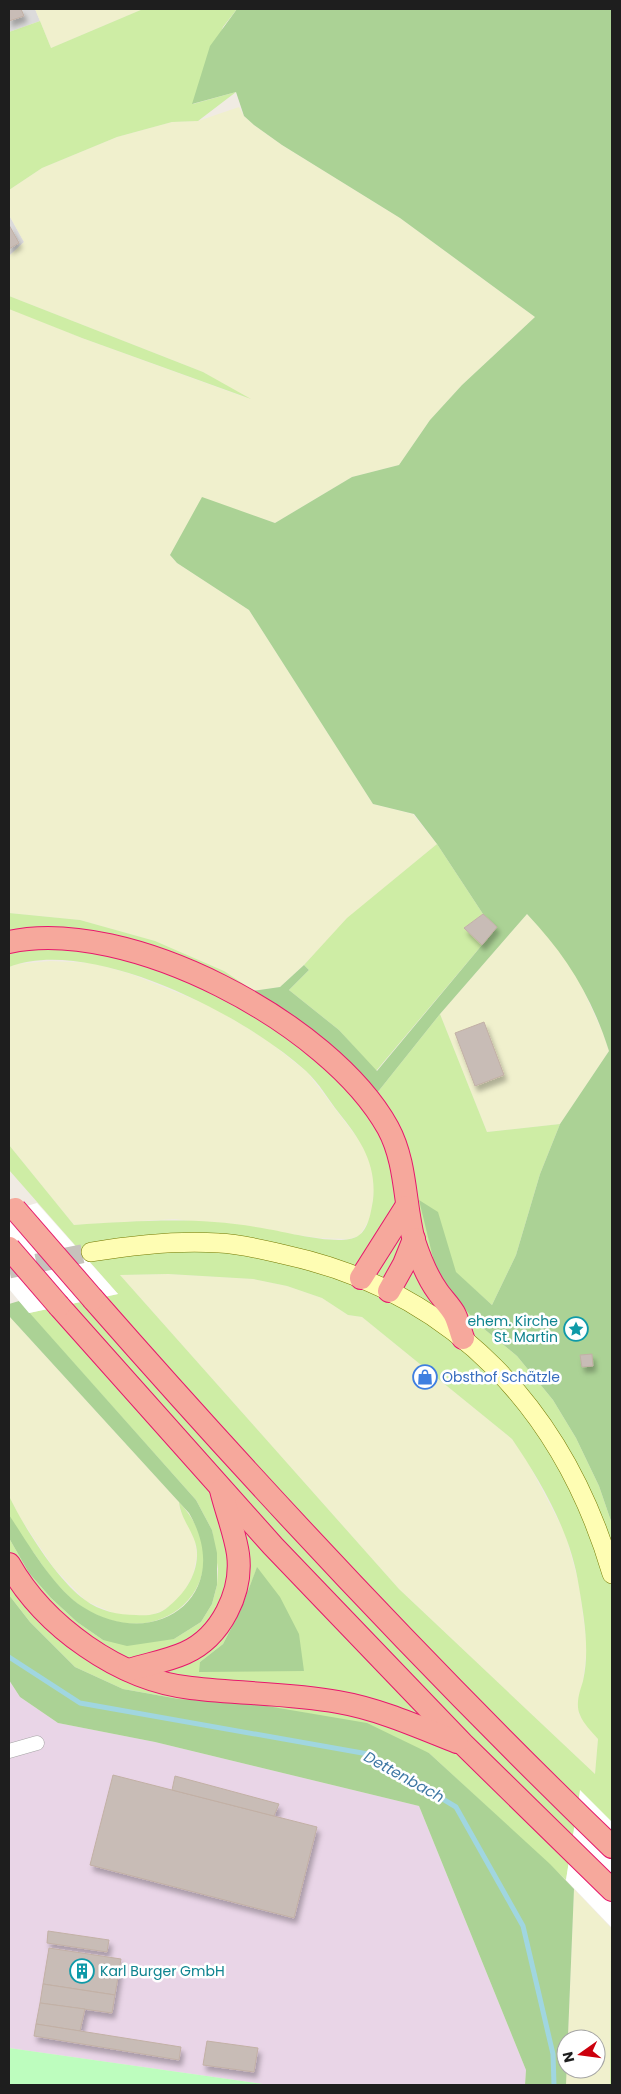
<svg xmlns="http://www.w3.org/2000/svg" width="621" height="2094" font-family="Poppins,sans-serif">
	<defs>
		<filter id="shadow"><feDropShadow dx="3" dy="5.5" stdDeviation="2.5" flood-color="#0004"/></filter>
	</defs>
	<rect width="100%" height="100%" fill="#f0ebe3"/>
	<g fill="#dcdbdb">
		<polygon points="9,9 35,9 40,21 9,32"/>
		<polygon points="9,215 24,242 9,256"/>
	</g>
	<polygon fill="#e9d5e7" points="9,1680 20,1697 58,1723 155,1742 419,1806 526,2070 525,2085 270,2085 9,2048"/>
	<g fill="#f0f0cd">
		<polygon points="35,9 143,9 51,48"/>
		<polygon points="239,107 244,116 254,125 282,145 400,218 535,317 462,385 430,420 399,465 352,477 275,523 202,498 170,555 177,563 249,610 373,804 413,814 437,844 348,918 304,965 280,987 252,991 224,971 155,941 80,920 9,913 9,308 82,338 247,398 203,372 9,296 9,256 24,242 9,215 9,190 42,168 117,137 172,122 198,121"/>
		<polygon points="527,914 554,943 578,978 603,1033 609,1051 560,1124 487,1132 440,1014"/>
		<polygon points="50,961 92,963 131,974 213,1007 268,1041 307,1072 365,1148 372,1169 374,1189 371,1217 359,1236 348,1239 320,1238 175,1219 74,1225 9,1145 9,967 17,964"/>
		<polygon points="168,1274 253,1279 287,1286 322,1298 348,1315 362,1317 512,1439 527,1461 565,1533 579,1584 587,1647 579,1714 598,1739 595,1774 399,1589 120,1275"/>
		<polygon points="9,1316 179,1502 180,1510 194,1536 197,1555 193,1575 181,1597 164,1610 149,1616 118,1615 86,1601 54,1568 15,1510 9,1496"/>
		<polygon points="574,1889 611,1928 610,2085 566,2085 566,2069 596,2069 596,2039 568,2039"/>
	</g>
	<g fill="#ceeda5" fill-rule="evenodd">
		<polygon points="143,9 237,9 223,27 193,104 236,92 198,121 172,122 117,137 42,168 9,190 9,32 40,21 51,48"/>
		<polygon points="9,296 203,372 251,399 82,338 14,311 9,309"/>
		<polygon points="437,844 483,914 464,928 482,945 376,1071 339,1030 289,990 309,970 304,965 347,918"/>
		<path d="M9 913 80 920 155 941 224 971 322 1037 360 1071 377 1093 440 1014 487 1132 560 1124 540 1174 516 1255 492 1305 455 1272 420 1201 478 1324 517 1356 553 1400 576 1438 599 1486 612 1524V1822L577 1813 566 1880 429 1753 179 1699 123 1689 75 1667 30 1622 9 1595V1538L29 1573 51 1598 77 1622 103 1640 174 1639 201 1622 212 1604 217 1585 218 1569 212 1530 196 1500 29 1313 118 1294 9 1170V1145L74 1225C141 1221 200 1216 267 1229 287 1232 341 1247 358 1236 369 1229 371 1211 373 1200 377 1164 360 1139 339 1113 328 1099 319 1083 306 1071 246 1016 91 935 9 967ZM168 1274 253 1279 287 1286 322 1298 348 1315 362 1317 512 1439C542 1483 571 1533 579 1587 584 1618 590 1650 583 1681 580 1691 575 1704 580 1715 583 1723 592 1732 598 1739L595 1774 399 1589 120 1275ZM257 1568 304 1671 200 1662 223 1644 241 1609Z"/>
		<path d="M9 1496C24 1527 57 1580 85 1600 99 1611 119 1615 136 1615 147 1616 159 1615 168 1607 184 1594 196 1577 197 1556 198 1535 181 1522 179 1502 246 1573 166 1661 82 1607 64 1595 48 1574 36 1556 29 1546 12 1527 9 1515 7 1510 9 1501 9 1496Z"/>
		<polygon points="611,1928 612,2085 610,2085"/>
	</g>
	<g fill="#abd295">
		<path d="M237 9H612V1524L599 1486 576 1438 553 1400 517 1356 478 1324 448 1289 435 1266 419 1200 438 1212 456 1272 492 1305 516 1255 540 1174 560 1124 609 1051C592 997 566 955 527 914L440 1014 377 1093C342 1049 299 1020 252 991L280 987 304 965 309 970 289 990 339 1030 377 1071 497 927 483 914 437 844 414 814 373 804 249 610 177 563 170 555 202 497 275 523 352 477 399 465 430 420 462 385 535 317 400 218 282 145 254 125 244 116 236 92 192 104 210 46Z"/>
		<path d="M19 1301 196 1500 212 1530 217 1553V1585L212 1604 201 1622 174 1639 127 1646 103 1640 77 1622 51 1598 29 1573 9 1538V1515C28 1543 54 1589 83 1607 157 1654 236 1594 189 1513L9 1316V1304Z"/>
		<polygon points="257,1567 280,1597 299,1634 304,1671 199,1672 200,1662 223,1644 241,1609"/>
		<polygon points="9,1595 30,1622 75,1667 123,1689 179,1699 255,1704 367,1723 429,1753 550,1864 574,1889 566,2085 525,2085 526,2070 419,1806 155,1742 58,1723 20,1697 9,1680"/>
	</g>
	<polygon fill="#bdfdbe" points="9,2048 270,2085 9,2085"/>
	<g fill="#fff">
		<polygon points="37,1203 118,1294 29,1313 9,1289 9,1211"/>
		<polygon points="580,1790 612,1822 612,1928 566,1880"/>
	</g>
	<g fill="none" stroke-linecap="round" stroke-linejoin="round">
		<polyline stroke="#a0d6e0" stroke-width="5" points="9,1657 80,1703 368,1754 456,1807 523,1926 553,2054 554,2085"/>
	</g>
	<g fill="#c8bcb6" stroke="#c2b0a5" filter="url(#shadow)">
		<polygon points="9,9 21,9 24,16 9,21"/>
		<polygon points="9,225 19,243 9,249"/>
		<polygon points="483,914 497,927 482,945 464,928"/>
		<polygon points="484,1022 504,1075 475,1086 455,1033"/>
		<polygon points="592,1354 593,1366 582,1367 580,1355"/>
		<polygon points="113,1775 317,1827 294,1918 90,1865"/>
		<polygon points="175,1776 279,1804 274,1816 172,1790"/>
		<polygon points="48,1931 109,1940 107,1952 47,1943"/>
		<polygon points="49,1948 121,1959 115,1995 43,1984"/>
		<polygon points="43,1984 115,1995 112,2013 40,2003"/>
		<polygon points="40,2003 85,2009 80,2031 36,2024"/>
		<polygon points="36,2024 181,2047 179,2060 34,2036"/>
		<polygon points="207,2041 258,2048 254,2072 203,2065"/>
	</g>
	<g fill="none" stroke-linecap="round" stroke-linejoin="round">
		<polyline stroke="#c6c2bc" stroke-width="19" stroke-dasharray="19 9" stroke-linecap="butt" points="9,1269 91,1252"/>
		<g stroke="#a5a5a5" stroke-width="15">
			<polyline id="minor" points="9,1751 37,1743"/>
		</g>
		<g stroke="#757a00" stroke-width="20">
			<path id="secondary" d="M91 1252C133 1245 176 1240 219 1243 242 1244 264 1250 286 1255 455 1292 564 1411 612 1574"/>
		</g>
		<g stroke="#e6186c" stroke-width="24">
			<g id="trunk">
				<path d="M9 942C127 916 330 1023 388 1128 407 1163 404 1204 414 1241 420 1259 427 1277 438 1292 443 1299 450 1306 454 1313 458 1320 460 1330 463 1338"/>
				<polyline points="361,1278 406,1207"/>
				<polyline points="389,1291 404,1264 414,1239"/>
				<path d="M93 1299C259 1488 431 1672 612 1847"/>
				<polyline points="59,1306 273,1546 463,1744 612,1890"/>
				<path d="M9 1564C44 1626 119 1680 191 1688 240 1694 290 1693 338 1702 379 1709 419 1727 457 1742"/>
				<path d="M129 1670C148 1664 167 1661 185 1653 221 1637 243 1592 238 1554 235 1533 226 1511 221 1490"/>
			</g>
		</g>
		<use href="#minor" stroke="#fff" stroke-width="14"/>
		<use href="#secondary" stroke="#fefdb3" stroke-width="19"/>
		<use href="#trunk" stroke="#f6a89c" stroke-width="22"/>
		<g stroke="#e6186c" stroke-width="24" stroke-linecap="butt">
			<g id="trunk-bridge">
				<polyline points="15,1209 93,1299"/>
				<polyline points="9,1248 59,1306"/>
			</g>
		</g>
		<use href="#trunk-bridge" stroke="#f6a89c" stroke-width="22"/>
	</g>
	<defs>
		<g id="sight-ring" transform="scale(1.25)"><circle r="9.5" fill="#fff" stroke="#0f9aa8" stroke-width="1.5"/><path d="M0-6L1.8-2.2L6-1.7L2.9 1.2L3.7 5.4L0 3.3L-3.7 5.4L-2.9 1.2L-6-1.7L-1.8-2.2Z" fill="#0f9aa8"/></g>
		<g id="shop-ring" transform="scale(1.25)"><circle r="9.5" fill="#fff" stroke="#3f7fe0" stroke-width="1.5"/><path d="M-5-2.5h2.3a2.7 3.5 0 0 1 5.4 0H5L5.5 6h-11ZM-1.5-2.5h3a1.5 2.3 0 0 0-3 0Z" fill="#3f7fe0"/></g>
		<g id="building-ring" transform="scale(1.25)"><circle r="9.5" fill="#fff" stroke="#0f9aa8" stroke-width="1.5"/><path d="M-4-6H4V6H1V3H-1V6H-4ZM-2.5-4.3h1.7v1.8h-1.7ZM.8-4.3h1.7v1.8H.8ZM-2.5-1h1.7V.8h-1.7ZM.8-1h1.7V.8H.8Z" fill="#0f9aa8"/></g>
	</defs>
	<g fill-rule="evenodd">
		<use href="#sight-ring" x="576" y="1329"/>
		<use href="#shop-ring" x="425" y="1377"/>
		<use href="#building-ring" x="82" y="1971"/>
	</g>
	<g text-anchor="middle" stroke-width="5" stroke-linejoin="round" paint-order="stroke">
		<g font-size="14" fill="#0d838f" stroke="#fff" text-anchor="end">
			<text x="558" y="1326">ehem. Kirche<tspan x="558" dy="16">St. Martin</tspan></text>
			<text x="100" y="1976" text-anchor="start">Karl Burger GmbH</text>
		</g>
		<g font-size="14" fill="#366cbe" stroke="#fff" text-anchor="start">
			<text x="442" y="1382">Obsthof Schätzle</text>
		</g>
		<g font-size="15" font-style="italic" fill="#3f78a4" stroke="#fff">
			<text transform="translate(404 1777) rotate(29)" y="5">Dettenbach</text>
		</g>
	</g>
	<rect width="621" height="2094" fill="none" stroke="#1e1e1e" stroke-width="20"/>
	<g transform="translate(581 2054) rotate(256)"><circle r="24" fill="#ffffff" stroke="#a5a5a5"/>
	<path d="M0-4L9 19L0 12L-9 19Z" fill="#cc000d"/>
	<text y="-8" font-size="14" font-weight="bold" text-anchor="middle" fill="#1e1e1e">N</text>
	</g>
</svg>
